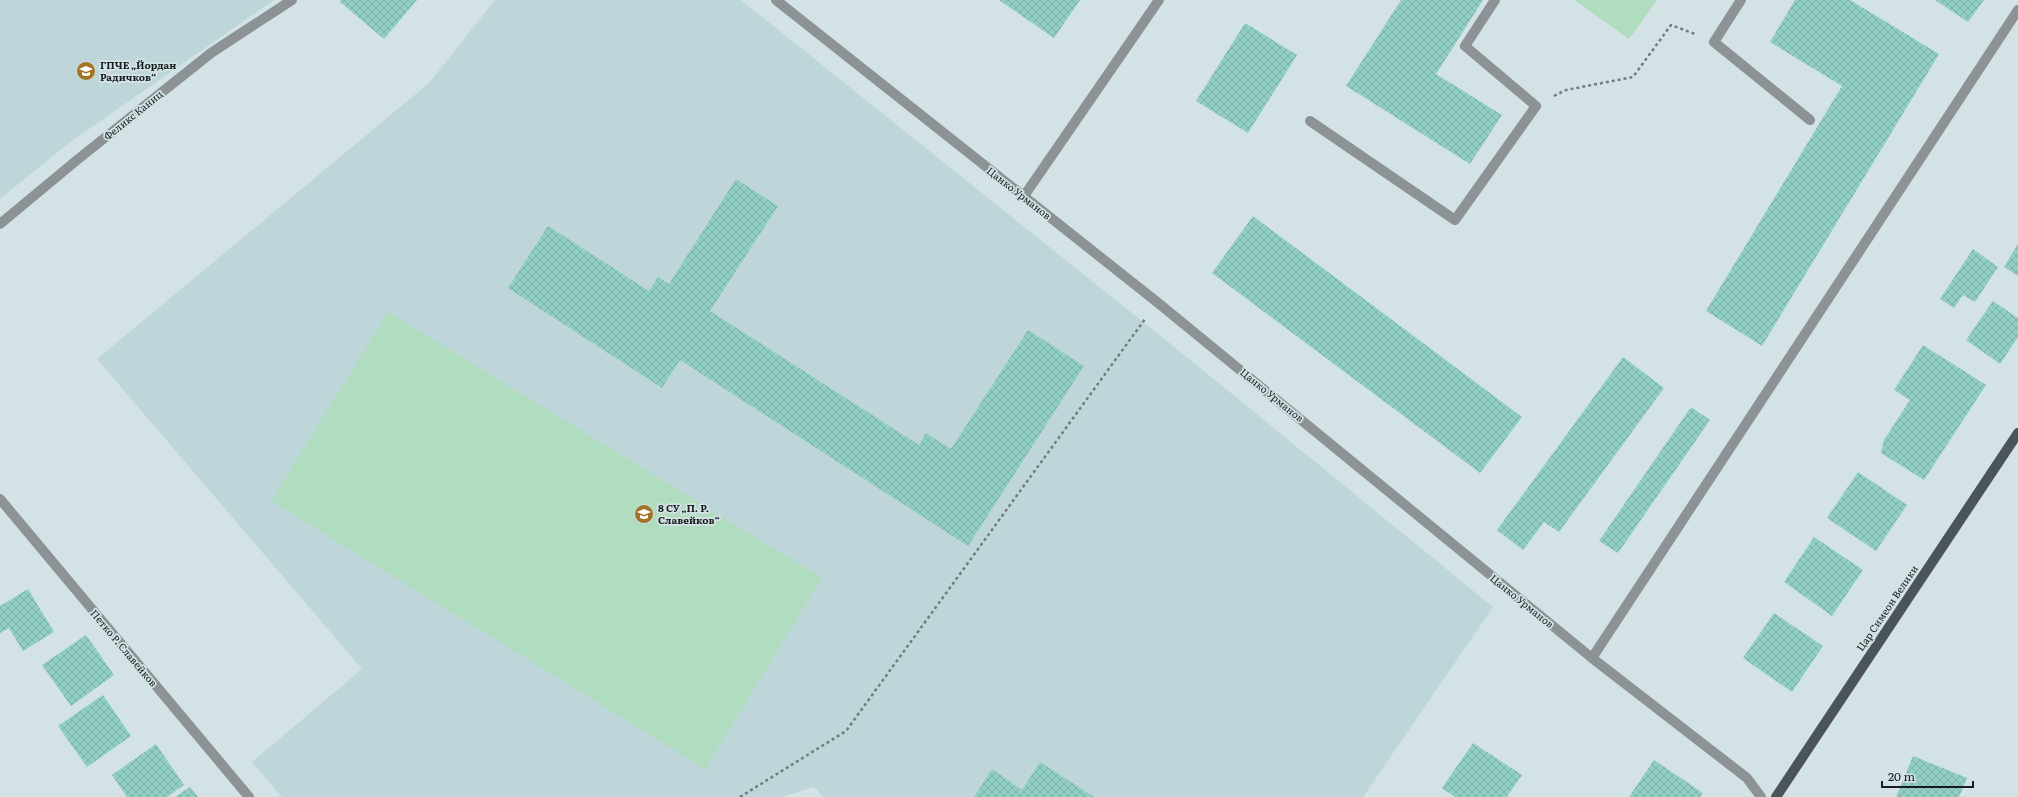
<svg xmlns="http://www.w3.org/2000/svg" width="2018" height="797" font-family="Literata,serif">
	<defs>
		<pattern id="building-cross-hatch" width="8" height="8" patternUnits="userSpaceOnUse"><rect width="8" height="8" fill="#91cfc4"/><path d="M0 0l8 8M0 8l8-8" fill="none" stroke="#7cb1a8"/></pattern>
	</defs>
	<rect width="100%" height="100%" fill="#d3e3e5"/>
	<g fill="#bed6da">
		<polygon points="0,0 274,0 69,143 0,199"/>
		<polygon points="495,0 741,0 1172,345 1493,607 1363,797 823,797 814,787 782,797 282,797 252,762 362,669 97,359 429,83"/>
	</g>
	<g fill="#b0dcbf">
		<polygon points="1574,0 1657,0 1629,39"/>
		<polygon points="388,312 822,578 705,769 271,501"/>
	</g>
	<g fill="url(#building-cross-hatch)">
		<polygon points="341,0 417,0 384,39 340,2"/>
		<polygon points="999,0 1080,0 1054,38"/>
		<polygon points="1401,0 1483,0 1436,74 1502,115 1470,164 1346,86"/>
		<polygon points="1795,0 1850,0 1939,54 1762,346 1706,311 1842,86 1770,42"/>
		<polygon points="1935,0 1984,0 1968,22"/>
		<polygon points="1245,23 1297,55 1248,133 1196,101"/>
		<polygon points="736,179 778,206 710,311 919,445 926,433 951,449 1028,330 1084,366 968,546 680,360 662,388 508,288 548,226 649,291 658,277 669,284"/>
		<polygon points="1253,216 1522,417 1480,473 1212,273"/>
		<polygon points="2018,244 2018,276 2004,267"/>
		<polygon points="1973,249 1998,267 1975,302 1963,295 1954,308 1940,299"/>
		<polygon points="1993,301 2018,318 2018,337 2000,364 1966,340"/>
		<polygon points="1923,345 1986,385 1924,480 1881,453 1884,440 1910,400 1894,390"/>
		<polygon points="1623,357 1664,388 1559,532 1544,522 1523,550 1497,530"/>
		<polygon points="1691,407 1710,420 1618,553 1599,541"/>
		<polygon points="1858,472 1907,505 1876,551 1827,518"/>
		<polygon points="1814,537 1863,570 1832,616 1784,582"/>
		<polygon points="28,589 54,632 23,651 9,628 0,633 0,606"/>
		<polygon points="1774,613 1823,646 1792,692 1743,658"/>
		<polygon points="86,635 114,675 71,706 42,665"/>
		<polygon points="103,695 131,736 87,767 58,726"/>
		<polygon points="1473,743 1522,775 1507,797 1455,797 1442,788"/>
		<polygon points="156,744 184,785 167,797 127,797 112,775"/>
		<polygon points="1913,756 1967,778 1959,797 1896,797"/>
		<polygon points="1654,760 1703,793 1700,797 1629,797"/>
		<polygon points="1040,762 1094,797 974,797 992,769 1022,790"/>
		<polygon points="190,787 198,797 175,797"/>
	</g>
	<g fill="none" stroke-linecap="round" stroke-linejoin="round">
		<g stroke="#727c7e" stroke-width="2.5" stroke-dasharray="3 3" stroke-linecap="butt">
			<polyline points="1554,96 1566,90 1633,77 1671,25 1695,34"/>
			<polyline points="740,797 846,731 1145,319"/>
		</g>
		<g stroke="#8d9296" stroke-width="10">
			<polyline points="776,0 1157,302 1592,658 1747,778 1761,797"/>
			<polyline points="1741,0 1714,42 1810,120"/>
			<polyline points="1310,121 1455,220 1536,106 1465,46 1495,0"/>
			<polyline points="1024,196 1159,0"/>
			<polyline points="0,224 77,160 211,53 292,0"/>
			<polyline points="0,499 249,797"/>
			<polyline points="1592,658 2018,10"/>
		</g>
		<polyline stroke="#4b545a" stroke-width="10" points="1776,797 2018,433"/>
	</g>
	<defs>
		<g id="school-disc" transform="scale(1)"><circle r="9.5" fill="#a27527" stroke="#d3e3e5"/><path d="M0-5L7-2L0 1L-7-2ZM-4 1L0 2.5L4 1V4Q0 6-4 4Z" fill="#fff"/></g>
	</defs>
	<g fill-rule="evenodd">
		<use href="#school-disc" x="86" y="71"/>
		<use href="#school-disc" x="644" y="514"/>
	</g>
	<g text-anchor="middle" stroke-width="3.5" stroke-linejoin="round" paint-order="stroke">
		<g font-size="10" font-weight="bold" fill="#171d1e" stroke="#d3e3e5" text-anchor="start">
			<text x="100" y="69">ГПЧЕ „Йордан<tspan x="100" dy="12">Радичков“</tspan></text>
			<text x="658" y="512">8 СУ „П. Р.<tspan x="658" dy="12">Славейков“</tspan></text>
		</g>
		<g font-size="10" fill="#171d1e" stroke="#d3e3e5">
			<text transform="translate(133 115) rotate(-39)" y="4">Феликс Каниц</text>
			<text transform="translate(1019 193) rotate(38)" y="4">Цанко Урманов</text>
			<text transform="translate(1272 395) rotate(39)" y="4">Цанко Урманов</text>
			<text transform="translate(1522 601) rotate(39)" y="4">Цанко Урманов</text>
			<text transform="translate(1887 608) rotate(-56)" y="4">Цар Симеон Велики</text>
			<text transform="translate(124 648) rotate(50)" y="4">Петко Р. Славейков</text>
		</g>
	</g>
	<path d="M1882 781v6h91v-6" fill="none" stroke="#171d1e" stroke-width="2"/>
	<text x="1888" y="781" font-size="12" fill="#171d1e" stroke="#d3e3e5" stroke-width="3" paint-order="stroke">20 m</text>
</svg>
